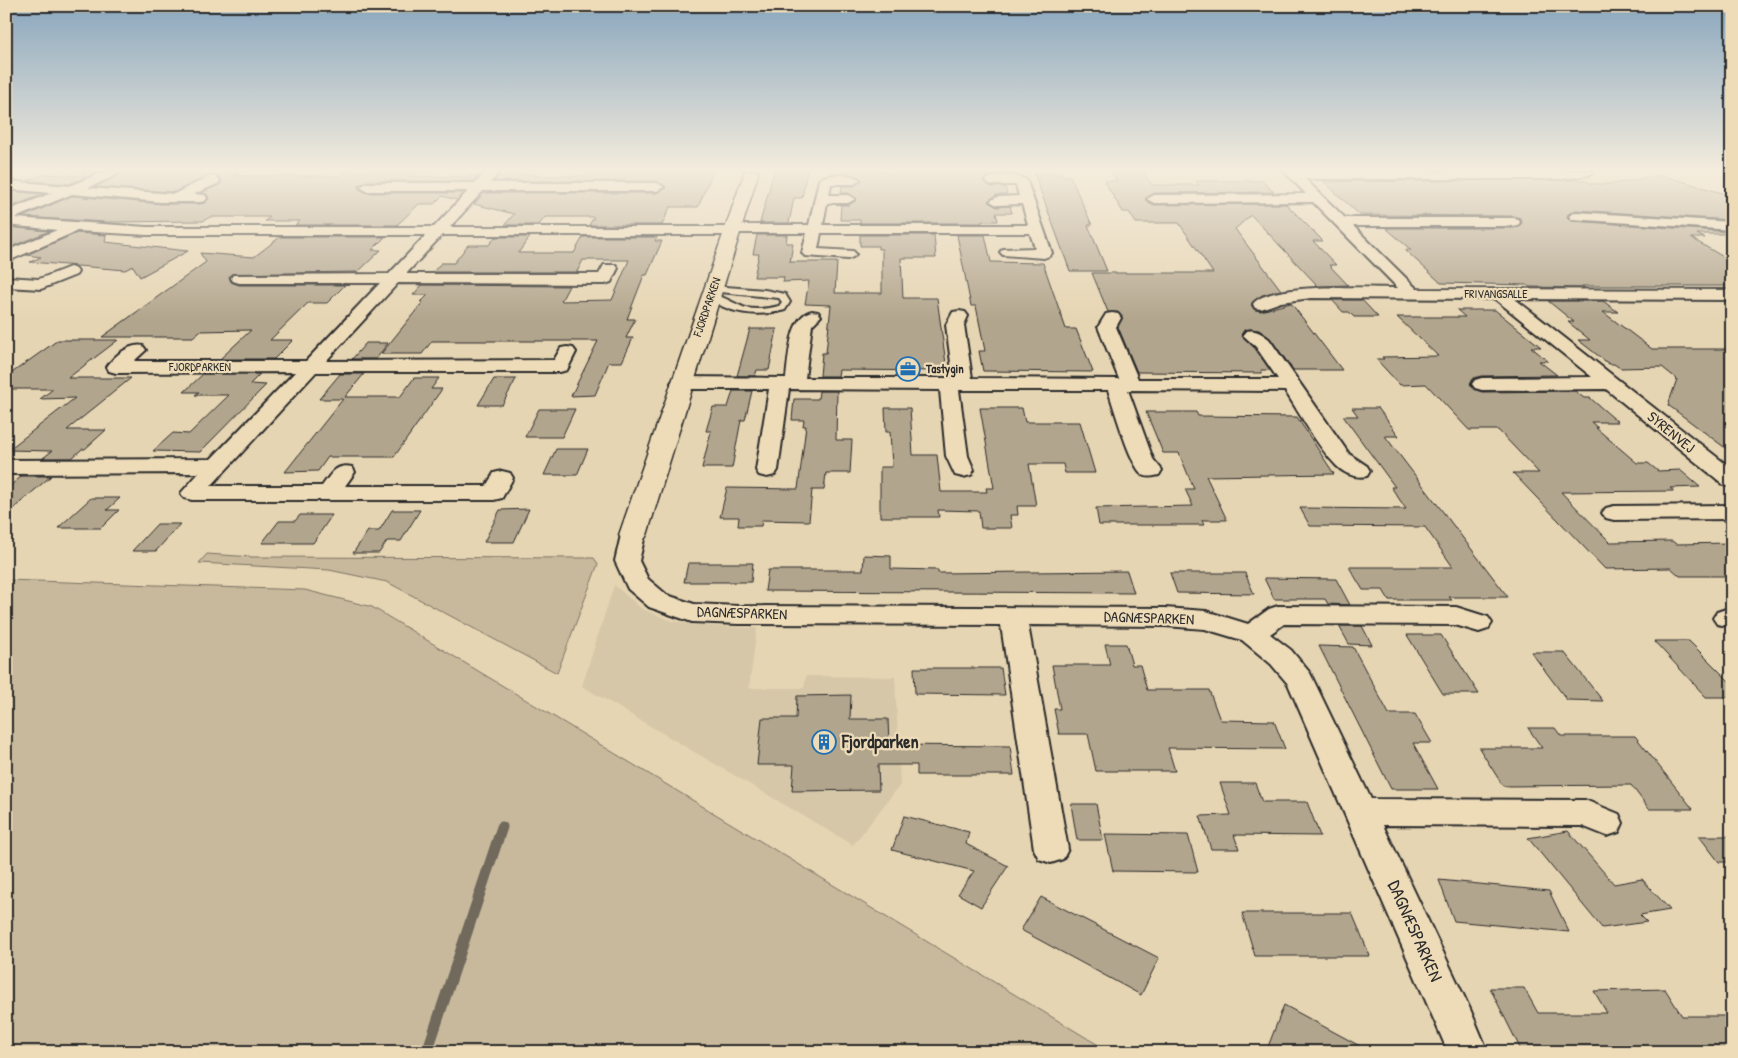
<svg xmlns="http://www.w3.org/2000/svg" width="1738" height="1058" font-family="'Patrick Hand',sans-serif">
	<rect width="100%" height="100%" fill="#e6d5b3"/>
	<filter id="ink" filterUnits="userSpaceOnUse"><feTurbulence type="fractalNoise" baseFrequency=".02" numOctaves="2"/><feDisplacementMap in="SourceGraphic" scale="10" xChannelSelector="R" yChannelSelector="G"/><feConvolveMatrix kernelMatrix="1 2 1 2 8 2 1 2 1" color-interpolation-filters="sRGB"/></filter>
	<g filter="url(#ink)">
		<polygon fill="#d6c7a8" points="614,585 642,609 672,621 712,626 757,628 749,688 804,688 806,676 895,677 900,785 853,845 582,686"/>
		<g fill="#c8b99c" stroke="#7a7264">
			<polygon points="207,554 253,557 594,558 598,564 557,673 387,582 329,570 199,563"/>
			<polygon points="6,580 305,590 372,607 1110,1052 6,1052"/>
		</g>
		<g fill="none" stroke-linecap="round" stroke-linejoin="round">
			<polyline stroke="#6f695c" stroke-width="11" points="427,1052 502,827"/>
		</g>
		<g fill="#b2a58d" stroke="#2b2b2b">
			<polygon points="83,171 101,171 69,184 27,181 45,174 83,176"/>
			<polygon points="127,171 241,171 234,176 339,176 345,171 417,171 411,177 479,176 474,181 367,181 359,185 359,189 367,193 464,193 457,200 442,196 434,204 419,204 397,225 295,225 300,221 265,221 270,217 210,217 203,221 106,222 23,217 72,196 161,204 200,204 205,203 209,199 207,194 201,193 220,185 222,181 215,174 209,175 174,192 95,187"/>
			<polygon points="588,171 713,171 698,207 670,207 662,225 589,225 594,217 545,217 539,225 505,225 514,214 474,204 484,193 657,193 666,188 657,181 494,181 498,176 507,176 509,174 535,174 533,176 585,176"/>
			<polygon points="774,171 807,171 802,198 794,198 789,223 760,223"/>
			<polygon points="842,171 885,171 885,173 1000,171 1001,174 988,177 983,181 991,187 1005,187 1007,195 996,195 988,202 997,207 1010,206 1012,213 996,213 998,221 982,221 982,223 860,223 860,220 840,220 841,205 849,205 857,200 849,193 841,193 842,186 854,186 862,180 857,176 842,173"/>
			<polygon points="1111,171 1142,171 1152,185 1199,185 1196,181 1262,181 1274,192 1154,193 1145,200 1154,205 1286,204 1323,241 1313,241 1336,265 1329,265 1348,285 1318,286 1251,215 1235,229 1281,290 1262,295 1251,305 1255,310 1261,311 1291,303 1342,370 1293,370 1270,338 1259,330 1250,329 1244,330 1241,335 1255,348 1270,370 1261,370 1262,373 1137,372 1118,327 1122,317 1118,312 1108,312 1092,273 1213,273 1179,223 1136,223 1129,212 1123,212 1104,181 1117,181"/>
			<polygon points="1034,173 1062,173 1063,176 1070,176 1092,225 1088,225 1107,271 1070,271"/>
			<polygon points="1661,175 1732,196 1732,220 1576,210 1568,214 1567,217 1571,221 1732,232 1732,234 1697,234 1705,238 1691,238 1732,262 1732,286 1582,286 1585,288 1530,287 1527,285 1441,283 1405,250 1411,250 1386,228 1513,228 1518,227 1522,223 1520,218 1513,216 1360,215 1324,182 1580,180 1586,181 1592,184 1613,184"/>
			<polygon points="6,191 44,194 6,209"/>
			<polygon points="6,227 49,231 6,249"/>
			<polygon points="77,233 106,235 105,242 188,251 140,277 133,266 125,270 30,262 41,257 26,255"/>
			<polygon points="757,235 787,235 786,243 793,243 790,262 837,262 835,293 882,293 882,249 878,249 878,246 860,246 860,235 934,235 936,258 901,258 903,298 937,298 947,371 839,370 838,376 820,376 822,353 826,353 831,305 805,304 809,281 783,282 784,277 754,277 759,254 753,254"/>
			<polygon points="957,235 985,235 991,262 1043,263 1066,329 1076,329 1093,372 983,371 979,351 985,351 976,306 971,306"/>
			<polygon points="280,237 385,237 372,250 381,250 358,272 231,274 229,277 231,282 239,285 345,285 327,303 308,303 270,340 293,340 274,359 220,359 251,330 200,331 193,337 102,337 206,262 200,253 254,257"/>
			<polygon points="495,237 530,237 518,253 574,253 583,237 657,237 655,241 662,241 647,275 644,275 627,319 635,319 626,338 633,338 622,362 609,362 595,395 571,396 598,341 432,341 422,354 381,354 423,302 421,302 428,295 413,295 422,285 569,286 561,301 612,300 629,260 583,260 577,272 433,272 441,263 454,263 468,245 489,245"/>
			<polygon points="1332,300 1362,300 1378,317 1354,317 1349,312 1343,312"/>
			<polygon points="1548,301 1603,301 1618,312 1603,312 1652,349 1732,349 1732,453 1668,405 1677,379 1662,367 1620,368 1614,364 1609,364 1578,340 1590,340 1568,322 1574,322"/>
			<polygon points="1457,310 1495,310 1541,347 1531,347 1548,361 1539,361 1557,375 1481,376 1474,378 1470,383 1474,389 1482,392 1575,391 1584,398 1590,398 1618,422 1591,422 1598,428 1596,428 1637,463 1648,463 1658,471 1680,470 1700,487 1670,488 1674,491 1561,492 1610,542 1672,541 1676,544 1732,543 1732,576 1680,576 1671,568 1605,569 1513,473 1539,473 1498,430 1469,430 1426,384 1400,385 1376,359 1384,359 1382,357 1438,356 1397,317 1465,317"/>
			<polygon points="750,329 777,329 769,370 757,370 755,376 737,376"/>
			<polygon points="58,340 118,340 68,378 131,378 67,430 106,430 85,449 82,449 72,458 43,458 52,451 8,450 75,398 40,399 53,389 6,389 6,377"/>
			<polygon points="366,343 388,343 376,359 352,359"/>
			<polygon points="203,374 260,374 250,384 266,385 200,452 153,451 173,433 189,434 229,395 195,395 199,392 184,392"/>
			<polygon points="340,374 364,374 345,397 400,397 414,378 439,378 431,389 442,389 394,457 328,457 318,471 285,472 343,399 319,399"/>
			<polygon points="494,379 516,379 502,405 478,405"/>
			<polygon points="733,391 752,391 745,420 741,420 732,468 702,468 711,431 706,431 713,407 728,407"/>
			<polygon points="819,391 837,391 836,440 852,440 850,473 826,473 824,490 812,490 809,521 762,520 761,526 738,526 739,517 720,517 727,488 798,489 806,426 803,426 804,420 792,420 794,399 818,399"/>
			<polygon points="885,408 910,408 913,455 937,455 941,492 987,492 986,488 994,488 980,408 1022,408 1025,422 1080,422 1095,473 1065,473 1063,464 1029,464 1036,506 1017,506 1018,515 1010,515 1012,528 981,528 979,511 938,510 939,517 880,517 880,467 892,467 890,432 886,432"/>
			<polygon points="1352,408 1378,408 1399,436 1385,436 1508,597 1449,597 1452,600 1389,600 1383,590 1363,590 1349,567 1453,567 1425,527 1310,526 1300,508 1406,509 1391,487 1395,487 1343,416 1358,416"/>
			<polygon points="539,409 575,409 562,437 525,437"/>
			<polygon points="1146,412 1196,412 1198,416 1297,417 1334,474 1206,476 1227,520 1202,520 1204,525 1099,525 1096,508 1193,506 1185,489 1194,489 1179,453 1163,453"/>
			<polygon points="556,449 588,449 577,475 544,475"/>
			<polygon points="22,476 51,476 6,515 6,489"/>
			<polygon points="91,498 120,498 107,510 119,510 101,528 58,528"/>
			<polygon points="529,509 514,542 484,542 500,510"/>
			<polygon points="392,510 420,510 401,541 387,541 379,553 353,553 368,531 379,531"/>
			<polygon points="300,515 332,515 313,543 262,543 279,521 295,521"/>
			<polygon points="157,524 180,524 156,551 132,551"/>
			<polygon points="864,555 891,556 891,569 938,570 938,573 1127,571 1134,593 765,591 768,570 863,570"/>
			<polygon points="688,563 753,563 751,582 684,582"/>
			<polygon points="1170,573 1245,573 1254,594 1177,593"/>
			<polygon points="1264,578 1336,579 1350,605 1328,604 1325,599 1274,599"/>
			<polygon points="1339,626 1362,626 1372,645 1349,644"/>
			<polygon points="1407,635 1441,635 1479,694 1443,694"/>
			<polygon points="1654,641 1689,641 1732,684 1732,697 1706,697"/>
			<polygon points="1105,644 1126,644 1132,665 1140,665 1147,690 1209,690 1220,720 1274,721 1285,749 1168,748 1175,771 1096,771 1088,734 1059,734 1054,709 1060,709 1052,665 1110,665"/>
			<polygon points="1319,646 1353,647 1389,714 1415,714 1432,743 1413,743 1438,789 1391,789"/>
			<polygon points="1531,652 1564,652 1603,701 1567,700"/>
			<polygon points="914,668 1001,668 1005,695 915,694"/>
			<polygon points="851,695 850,719 888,719 889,745 1010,746 1014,775 917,775 917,765 878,765 879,790 792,791 794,765 757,765 762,718 796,718 797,696"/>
			<polygon points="1528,728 1555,728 1561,736 1635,736 1693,809 1649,809 1631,785 1503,786 1479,748 1542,748"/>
			<polygon points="1220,783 1255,783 1262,802 1307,802 1320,836 1234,835 1239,849 1211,849 1200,816 1231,815"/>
			<polygon points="1071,804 1096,804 1103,840 1077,840"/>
			<polygon points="904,816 969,832 966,844 1008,866 981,907 958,894 974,871 892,850"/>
			<polygon points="1568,831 1614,884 1642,879 1670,910 1640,915 1647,922 1602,928 1528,838"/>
			<polygon points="1105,834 1188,835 1198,872 1113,871"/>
			<polygon points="1699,836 1732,836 1732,862 1719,862"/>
			<polygon points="1439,880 1549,891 1569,932 1454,921"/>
			<polygon points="1041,897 1159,958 1141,995 1021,930"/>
			<polygon points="1242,913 1352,913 1370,956 1255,956"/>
			<polygon points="1490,988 1524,988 1538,1013 1607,1013 1594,991 1665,989 1682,1016 1732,1016 1732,1052 1522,1052"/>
			<polygon points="1284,1005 1371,1052 1266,1052"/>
		</g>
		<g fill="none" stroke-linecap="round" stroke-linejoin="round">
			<g stroke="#2b2b2b" stroke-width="4">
				<path id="lane" d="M713 286 765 290 785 294 790 302 785 310C759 317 726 315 706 295 713 290 736 305 746 308 757 310 768 309 779 306L782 302 779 298 710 291V287Z"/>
			</g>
			<g stroke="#2b2b2b" stroke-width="4">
				<g id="street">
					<path d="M107 171H125L88 188 174 194 209 177 214 176 220 180 219 183 194 194 205 195 207 198 205 201 200 202H161L72 194 15 218 147 227H434L468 191H367L360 187 367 183H475L487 171H500L490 183H657L664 187 657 191H483L450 227H727L733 225H809L819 180C825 173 854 173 860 180L854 184H831L829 195H848L855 199 848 203H827L823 225H1028L1022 204 997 205 990 201 997 197 1019 196 1016 185H991L985 181C991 174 1021 174 1027 181L1052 253 1049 256 1044 258 1003 255 1000 252 1003 249 1035 248 1030 233H821L818 249 853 251 856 254 853 257 848 259 805 256 802 253 807 233H739L733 235H442L406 274H599L604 265H616L618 268 611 282 605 284 398 283 326 361 554 360 561 348 567 347 573 348 576 352 567 370 560 372H316L211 486H322C331 474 336 463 352 467L355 472 345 486H486L494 473 502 471 510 473 513 478 502 498 494 500H192L184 498 181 493 199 473 6 474V460L211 459 295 372 116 373 109 371 107 367C114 356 130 343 143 346L146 350 134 361H306L380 283H239L233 281 231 278 233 275 389 274 426 235H147L77 231 6 262V251L57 230 6 225V211L52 193 6 189V181L69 186Z"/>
					<path d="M1284 171H1595L1589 175 1562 179H1305L1345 218H1513L1518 219 1520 222 1518 225 1513 226H1353L1417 289 1732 290V300L1515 299 1732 469V487L1724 485 1606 389 1482 390 1475 388 1472 384 1475 380 1482 378 1592 377 1495 299 1311 298 1281 302 1261 309 1255 308 1253 304C1268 282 1371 288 1398 288L1313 202 1154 203 1147 199 1154 195 1306 194Z"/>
					<polygon points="1576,212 1732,222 1732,230 1571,219 1569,216"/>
					<polygon points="70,267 76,269 78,272 76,275 41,289 6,287 6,277 39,279"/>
					<path d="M812 311 818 312 821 316 812 325 805 378H953L946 325 953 312 959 311 965 312 968 316 964 325 972 378 1119 379 1098 327 1106 314 1112 313 1118 314 1121 318 1116 327 1138 379H1278L1256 347 1243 335 1246 331C1256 329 1261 333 1269 339L1349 454 1367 466 1370 471 1367 476C1354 479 1341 472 1333 462 1316 444 1299 412 1285 391L1128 390 1153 459 1162 470 1159 475C1154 476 1148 478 1143 475 1130 466 1114 407 1108 390H959L968 456 974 470 971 475 963 477 955 475 946 456 940 390 789 389 778 470 775 475 767 477 759 475 756 470 769 389H681L674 387 671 383 674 379 681 377 786 378C789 358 789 316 812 311Z"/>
					<polygon points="1732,505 1732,519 1614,520 1606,518 1602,513 1606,508 1614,506"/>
					<polygon points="633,528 641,530 645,535 639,561 648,579 667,595 694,604 738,606 1165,608 1206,611 1248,624 1269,609 1278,606 1456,607 1488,617 1492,623 1488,629 1479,632 1455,625 1284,624 1270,634 1291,650 1310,673 1371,799 1585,800 1619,814 1623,823 1619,832 1607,836 1582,826 1383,825 1470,1009 1488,1052 1448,1052 1288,684 1271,664 1242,640 1205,629 1165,626 1028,625 1068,849 1063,859 1051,863 1039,859 1034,849 1001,625 738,624 692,622 649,607 628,589 615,561 621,535 625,530"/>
					<polygon points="1726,609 1732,609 1732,627 1717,624 1713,618 1717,612"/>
				</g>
			</g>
			<g stroke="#2b2b2b" stroke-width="3">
				<polygon id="secondary" points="745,171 759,171 647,535 643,541 633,543 623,541 619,535"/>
			</g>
			<use href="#lane" fill="#eedcb9" fill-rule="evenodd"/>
			<use href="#street" fill="#eedcb9" fill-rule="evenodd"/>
			<use href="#secondary" fill="#eedcb9" fill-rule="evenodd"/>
		</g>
	</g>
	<linearGradient id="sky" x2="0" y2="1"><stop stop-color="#89a6bd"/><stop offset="0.53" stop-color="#f4ecdd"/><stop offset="1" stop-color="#f4ecdd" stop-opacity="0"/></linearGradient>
	<rect width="1738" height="320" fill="url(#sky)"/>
	<defs>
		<g id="office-ring" transform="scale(1.25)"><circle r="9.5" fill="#eedcb9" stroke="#1f6fb2" stroke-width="1.5"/><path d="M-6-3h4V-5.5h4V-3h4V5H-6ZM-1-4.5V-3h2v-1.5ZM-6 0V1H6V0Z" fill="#1f6fb2"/></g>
		<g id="building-ring" transform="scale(1.25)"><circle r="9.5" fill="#eedcb9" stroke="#1f6fb2" stroke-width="1.5"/><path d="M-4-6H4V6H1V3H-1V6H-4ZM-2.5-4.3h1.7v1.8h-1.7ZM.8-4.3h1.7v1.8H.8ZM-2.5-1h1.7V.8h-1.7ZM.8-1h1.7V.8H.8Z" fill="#1f6fb2"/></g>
	</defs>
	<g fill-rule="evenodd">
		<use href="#office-ring" x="908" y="369"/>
		<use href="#building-ring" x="824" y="742"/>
	</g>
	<g text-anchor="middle" stroke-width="4.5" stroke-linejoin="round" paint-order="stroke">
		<g font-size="12" fill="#2b2b2b" stroke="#eedcb9">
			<text x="1496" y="298">FRIVANGSALLE</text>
			<text transform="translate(707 307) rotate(-71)" y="4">FJORDPARKEN</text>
			<text x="200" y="371">FJORDPARKEN</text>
		</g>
		<g font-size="12" font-weight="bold" fill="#2b2b2b" stroke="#eedcb9" text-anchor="start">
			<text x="926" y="373">Tastygin</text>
		</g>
		<g font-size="15" fill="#2b2b2b" stroke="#eedcb9">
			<text transform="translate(1671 432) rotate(39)" y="5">SYRENVEJ</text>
			<text transform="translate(742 613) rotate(2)" y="5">DAGNÆSPARKEN</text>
			<text transform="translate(1149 618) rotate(2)" y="5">DAGNÆSPARKEN</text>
		</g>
		<g font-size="18" font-weight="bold" fill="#2b2b2b" stroke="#eedcb9" text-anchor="start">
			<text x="842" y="748">Fjordparken</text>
		</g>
		<g font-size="18" fill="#2b2b2b" stroke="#eedcb9">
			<text transform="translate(1415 931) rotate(66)" y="6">DAGNÆSPARKEN</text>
		</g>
	</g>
	<rect width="1738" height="1058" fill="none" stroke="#eedcb9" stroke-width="25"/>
	<rect x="12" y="12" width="1713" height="1033" fill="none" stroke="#2b2b2b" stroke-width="2" filter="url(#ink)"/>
</svg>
